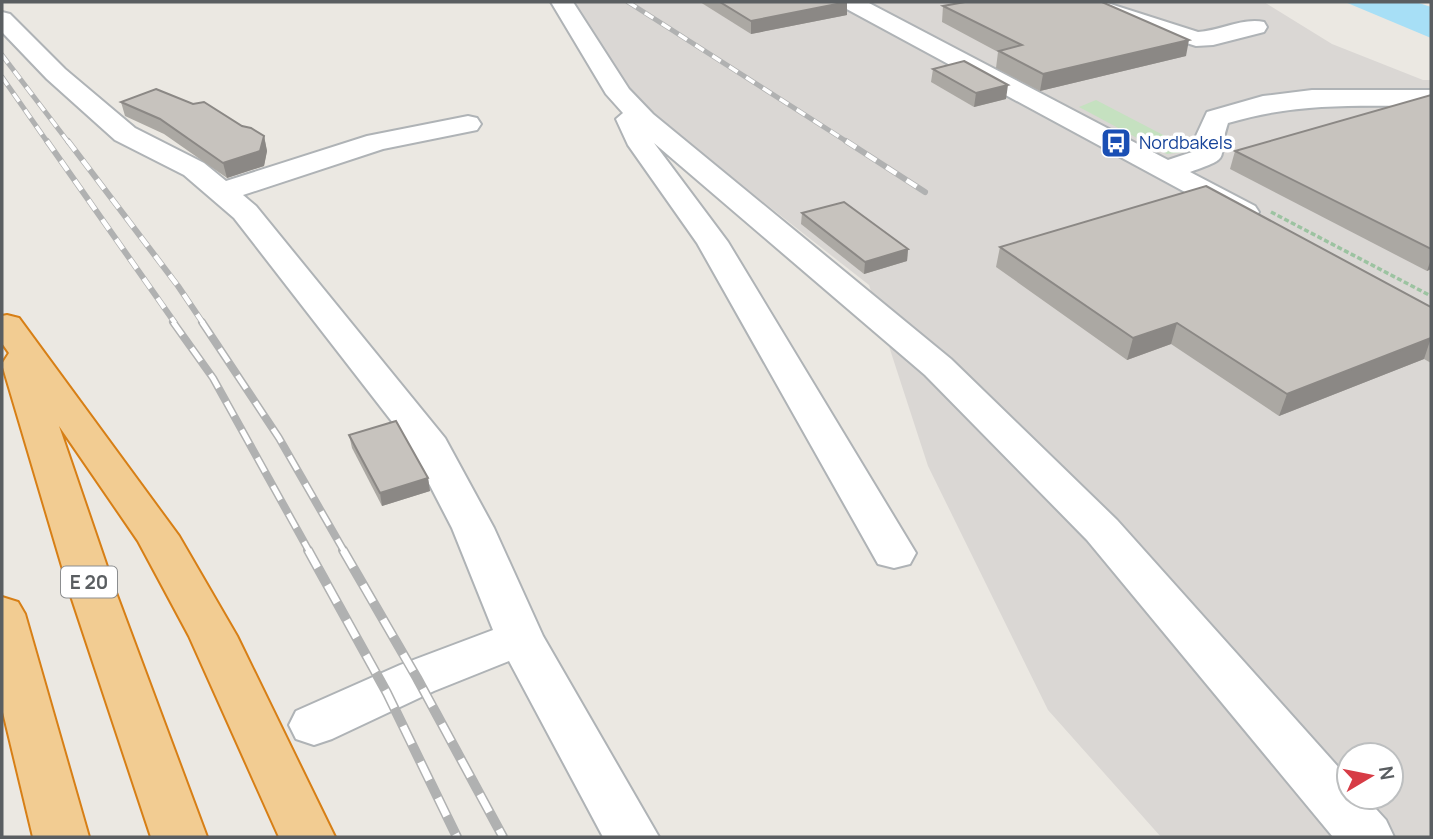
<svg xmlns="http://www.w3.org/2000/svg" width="1433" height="839" font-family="Manrope,sans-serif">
	<rect width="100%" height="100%" fill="#ebe8e2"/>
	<path fill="#dad7d4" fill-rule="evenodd" d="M570 2H1264L1332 44 1423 80H1431V837H1161L1048 710 928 466 869 285 637 103ZM1349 755H1391V797H1349Z"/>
	<polygon fill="#c5e1c0" points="1096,100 1192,150 1193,151 1167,154 1079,107"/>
	<polygon fill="#a7dff6" points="1345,2 1416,2 1431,7 1431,38"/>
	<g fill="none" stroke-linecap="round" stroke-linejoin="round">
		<g stroke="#afb3b6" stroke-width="4">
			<g id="minor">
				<polygon points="551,2 573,2 629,89 653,114 951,359 1117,520 1349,779 1349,797 1365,797 1386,820 1394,837 1333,837 1087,540 925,375 654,143 728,242 916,553 910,564 894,568 878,564 697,243 628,145 616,119 623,113 606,94"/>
				<path d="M840 2H867L1168 160 1195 151V138L1207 112 1263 96 1312 90H1431V106C1359 106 1298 102 1228 123 1215 161 1236 156 1190 172L1255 206 1259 212 1255 218 1244 221 1233 218 843 7Z"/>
				<path d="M1072 2H1104L1198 32C1219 31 1244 17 1264 22L1267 27 1264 32 1213 45 1196 46 1075 7Z"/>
				<polygon points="2,12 10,14 65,69 135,128 204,163 226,181 367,136 468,116 477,118 481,124 477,130 383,149 243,195 256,206 445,438 494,528 543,636 659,837 603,837 509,661 434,691 332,739 314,745 296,739 289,725 296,711 400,665 493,630 452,528 407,441 234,218 184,175 115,140 47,79 2,32"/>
			</g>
		</g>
		<g stroke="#d77f16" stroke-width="4">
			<g id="highway">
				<polygon points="7,315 19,318 179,536 237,636 335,837 279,837 189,636 138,541 59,426 115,590 207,837 151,837 69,590 2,364 9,353 2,343 2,316"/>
				<polygon points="2,597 18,602 25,614 89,837 33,837 2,708"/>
			</g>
		</g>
		<polyline stroke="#9cc3a1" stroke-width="3.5" stroke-dasharray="5 2.5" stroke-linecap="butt" points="1271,212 1431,296"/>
		<use href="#minor" fill="#fff" fill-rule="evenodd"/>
		<use href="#highway" fill="#f2cc92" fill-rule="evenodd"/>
		<g stroke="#b0b1b1" stroke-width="5">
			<g id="rail-far3">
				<polyline points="628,2 849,143"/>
				<polyline points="2,55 69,143"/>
				<polyline points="2,77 48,143"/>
			</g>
		</g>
		<g stroke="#b0b1b1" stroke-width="6">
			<g id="rail-far2">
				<polyline points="47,141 175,323"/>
				<polyline points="68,141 178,286 203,323"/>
				<polyline points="846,141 925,192"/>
			</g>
		</g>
		<g stroke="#b0b1b1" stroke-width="8">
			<g id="rail-far1">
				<polyline points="173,322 213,378 309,551"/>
				<polyline points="202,322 279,438 344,551"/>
			</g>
		</g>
		<g stroke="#b0b1b1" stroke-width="10">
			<g id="rail">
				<polyline points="308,550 387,693 457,837"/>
				<polyline points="343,550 417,678 503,837"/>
			</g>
		</g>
		<use href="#rail-far3" stroke="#fff" stroke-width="3.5" stroke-dasharray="10" stroke-linecap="butt"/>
		<use href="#rail-far2" stroke="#fff" stroke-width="4.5" stroke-dasharray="12" stroke-linecap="butt"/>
		<use href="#rail-far1" stroke="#fff" stroke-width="5" stroke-dasharray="16" stroke-linecap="butt"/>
		<use href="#rail" stroke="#fff" stroke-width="7" stroke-dasharray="20" stroke-linecap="butt"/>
	</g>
	<g fill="#aba8a3">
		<polygon points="700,2 847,2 847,15 751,34"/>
		<polygon points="943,6 1186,56 1040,91 996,68 998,52 942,22"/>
		<polygon points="933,69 1006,99 974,107 931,82"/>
		<polygon points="1431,95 1431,269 1427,271 1230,169 1235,151"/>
		<polygon points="121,102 242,126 264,136 267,151 264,166 227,178 164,134 125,116"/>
		<polygon points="802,213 908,249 907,261 864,274 801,224"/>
		<polygon points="1000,247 1431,307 1431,363 1424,359 1279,416 1171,344 1127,360 996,267"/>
		<polygon points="349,435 428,478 430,491 382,506 352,448"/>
	</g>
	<g fill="#8b8885">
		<polygon points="847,2 847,15 751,34 751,21"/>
		<polygon points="1189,40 1186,56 1040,91 1043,74"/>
		<polygon points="1008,85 1006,99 974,107 976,93"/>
		<polygon points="264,136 267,151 264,166 227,178 223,163"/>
		<polygon points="908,249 907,261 864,274 865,262"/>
		<polygon points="1431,259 1431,269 1427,271"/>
		<polygon points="1177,323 1171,344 1127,360 1133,338"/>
		<polygon points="1431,338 1424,359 1279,416 1287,394"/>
		<polygon points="428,478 430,491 382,506 380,493"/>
	</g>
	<g fill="#c7c3be" stroke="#8b8885" stroke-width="2">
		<polygon points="720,2 847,2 751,21"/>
		<polygon points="965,2 1102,2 1189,40 1043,74 999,51 1022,45 943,6"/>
		<polygon points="964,61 1008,85 976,93 933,69"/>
		<polygon points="156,89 193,104 204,102 242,126 251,128 264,136 260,151 223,163 160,119 121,102"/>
		<polygon points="1431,95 1431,249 1235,151"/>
		<polygon points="1206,186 1431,307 1431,338 1287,394 1177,323 1133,338 1000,247"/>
		<polygon points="844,202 908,249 865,262 802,213"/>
		<polygon points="396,421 428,478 380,493 349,435"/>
	</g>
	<defs>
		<g id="bus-square" transform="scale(1.575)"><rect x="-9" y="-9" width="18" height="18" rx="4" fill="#1a4fb4" stroke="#fff"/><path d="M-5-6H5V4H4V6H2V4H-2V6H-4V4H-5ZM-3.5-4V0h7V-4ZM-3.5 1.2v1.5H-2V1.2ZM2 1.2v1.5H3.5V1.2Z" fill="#fff"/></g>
	</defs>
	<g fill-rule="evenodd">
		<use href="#bus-square" x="1116" y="143"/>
	</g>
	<g text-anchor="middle" stroke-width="7" stroke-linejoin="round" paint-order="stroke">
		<g font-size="18" fill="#164399" stroke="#fff" text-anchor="start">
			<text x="1139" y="149">Nordbakels</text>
		</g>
		<rect fill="#fff" stroke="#8c8e90" stroke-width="2" x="61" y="566.5" width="56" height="31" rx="5"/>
		<g font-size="19" font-weight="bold" fill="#5a5e61">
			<text x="89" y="589">E 20</text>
		</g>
	</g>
	<rect width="1433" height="839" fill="none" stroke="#5a5e61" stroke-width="7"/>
	<g transform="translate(1370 776) rotate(80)"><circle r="33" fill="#ffffff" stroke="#bdbfc0" stroke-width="2"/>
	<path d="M0-5L12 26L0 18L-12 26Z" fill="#d73c46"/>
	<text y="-10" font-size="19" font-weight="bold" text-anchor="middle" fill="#5a5e61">N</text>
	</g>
</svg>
